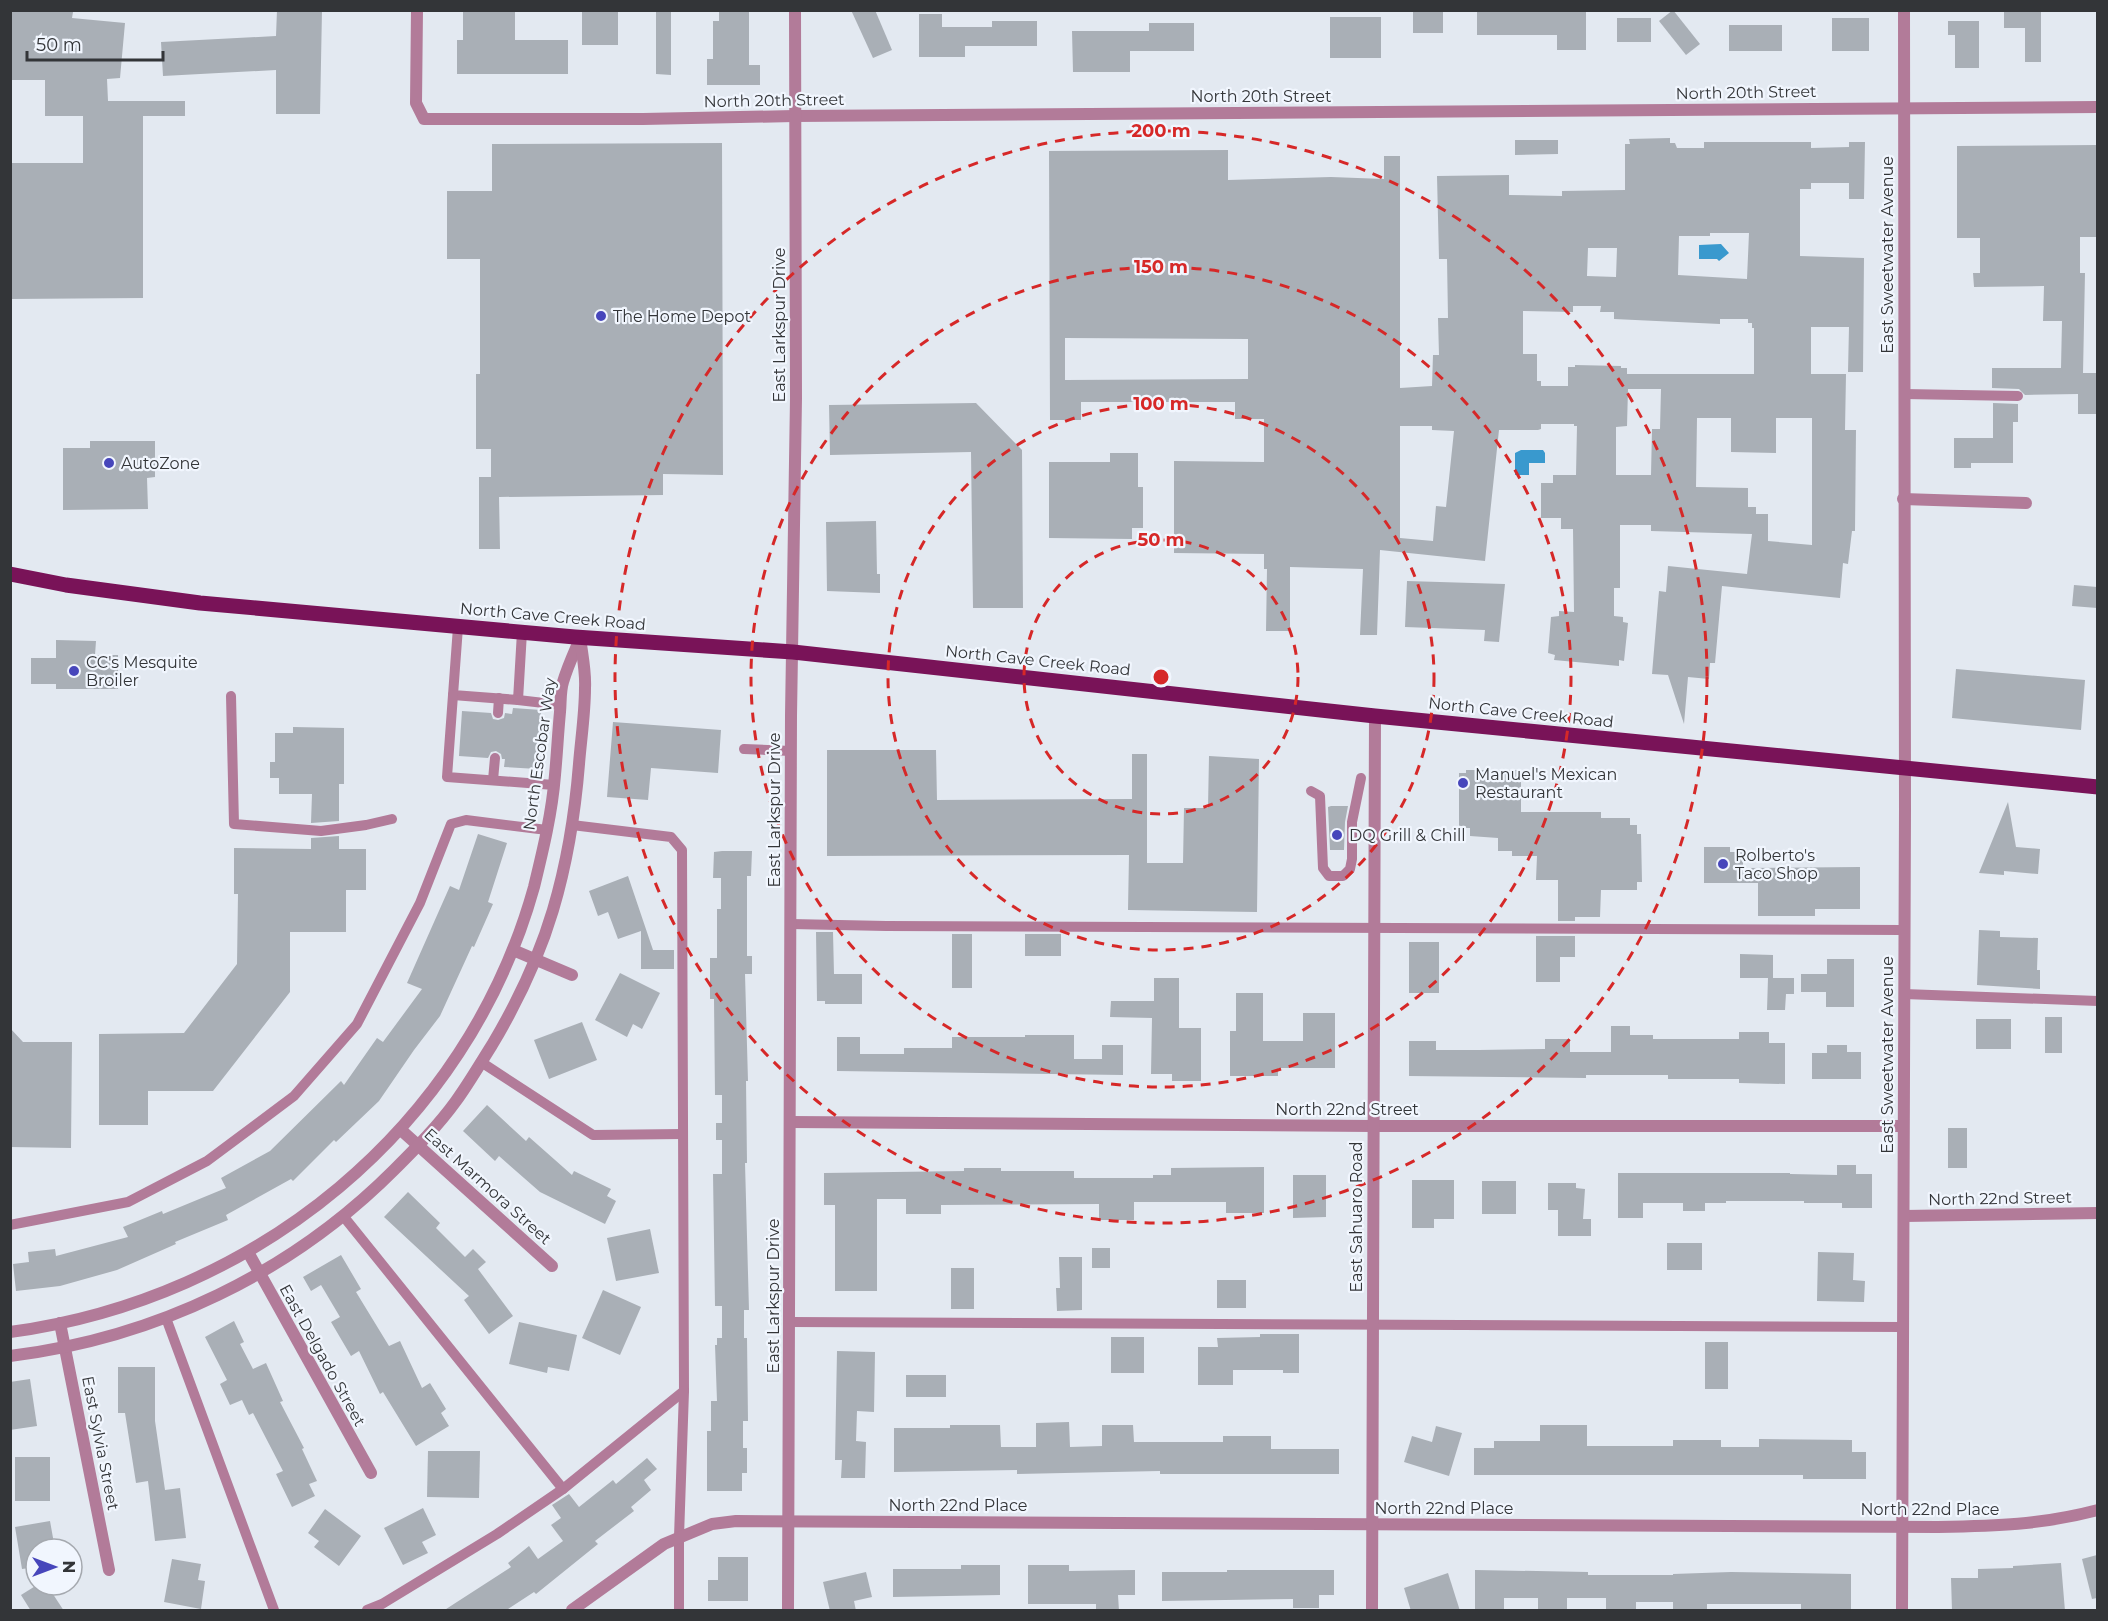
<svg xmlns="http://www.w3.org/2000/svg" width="2108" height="1621" font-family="Montserrat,sans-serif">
	<rect width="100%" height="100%" fill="#e3e9f1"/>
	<g fill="#3999ce">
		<polygon points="1721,244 1729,253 1719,261 1717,259 1699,259 1699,245"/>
		<polygon points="1521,450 1543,450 1545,453 1545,463 1529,463 1529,475 1515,475 1515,453"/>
	</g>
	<g fill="#a9afb6" fill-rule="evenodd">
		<polygon points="10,10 73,12 72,18 125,23 120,78 107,79 108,101 185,101 185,116 143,116 143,298 10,299 10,163 83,163 83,116 45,116 45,80 10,80"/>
		<polygon points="277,10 322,10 320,114 276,114 276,70 163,76 161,42 276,36"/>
		<polygon points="463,10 515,10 515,40 568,40 568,74 457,74 457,40 463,40"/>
		<rect x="582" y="10" width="36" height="35"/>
		<polygon points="656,10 671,10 671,75 656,74"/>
		<polygon points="719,10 749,10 749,65 760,65 760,85 707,85 707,59 713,59 713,21 719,21"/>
		<polygon points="851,10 875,10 892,50 873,58"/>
		<rect x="1413" y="10" width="30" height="23"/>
		<polygon points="1477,10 1586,10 1586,50 1557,50 1557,35 1477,35"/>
		<polygon points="1673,10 1700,44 1686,55 1659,21"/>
		<polygon points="2004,10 2041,10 2041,62 2025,62 2025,28 2004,28"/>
		<polygon points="919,14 942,14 942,27 992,27 992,21 1037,21 1037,46 965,46 965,57 919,57"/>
		<rect x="1330" y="17" width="51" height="41"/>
		<rect x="1617" y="18" width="34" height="24"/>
		<rect x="1832" y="18" width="37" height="33"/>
		<polygon points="1948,21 1979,21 1979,68 1955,68 1955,35 1948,35"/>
		<polygon points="1149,23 1194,23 1194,51 1130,51 1130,72 1073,72 1072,31 1149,31"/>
		<rect x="1729" y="25" width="53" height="26"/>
		<path d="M1670 138V143H1675L1677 148H1704V142H1811V148L1849 147V142H1865L1864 199H1849V183H1811V189H1800V256L1864 258 1863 372H1848L1849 327H1811V374H1846L1845 430H1856L1855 531H1852L1848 564 1843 563 1840 598 1722 586 1715 663H1710L1709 679 1688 677 1684 724 1668 675 1652 674 1659 591 1666 592 1668 566 1747 574 1752 534 1651 531V525H1620V588H1614V616L1623 617V622L1628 623 1624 661 1619 660V666L1554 660 1555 655 1548 653 1551 617 1559 616V611L1574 612 1573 529H1561V518H1541V483H1553V475H1576L1577 426H1574V424H1541V429L1538 430H1499L1485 561 1380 550 1377 635H1360L1363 569 1290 567V631H1266L1267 569H1264V554L1174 553V461L1264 462V419H1235V402H1081V420H1050L1049 151 1228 150V180L1331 177 1384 179V156H1400V388L1432 386 1433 355H1439L1438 318H1448L1447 259H1439L1437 176 1509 175V195L1562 196V191L1625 190V144H1630L1629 139ZM1710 233H1749L1747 279 1678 275 1679 236H1710ZM1588 248H1617L1616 277 1587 276ZM1573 306H1601L1600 312H1614V319L1720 324V319H1748V323H1752V328H1754V374H1627V368H1621V366L1575 365V367H1568V386H1541V381H1537V354H1523V311L1573 312ZM1065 338 1248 339V379L1065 380ZM1628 389H1661L1660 429H1652L1651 475H1616V427L1627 426ZM1697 418H1731V452L1776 453V418H1812V545L1768 541V514H1756V507H1748V488L1696 487ZM1400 426H1432V430L1454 431 1446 507 1436 506 1433 541 1400 538Z"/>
		<polygon points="1515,140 1558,140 1558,154 1515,155"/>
		<polygon points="722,143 723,475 663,474 663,495 499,497 500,549 479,549 479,477 491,477 491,449 476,449 476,374 480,374 480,259 447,259 447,191 492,191 492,144"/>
		<polygon points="2097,145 2097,237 2080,237 2080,273 2085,273 2083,373 2097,373 2097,414 2078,414 2078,394 2025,395 2019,389 1992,388 1992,368 2061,368 2062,321 2043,321 2044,286 1974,287 1973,273 1980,273 1980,238 1957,238 1957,146"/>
		<polygon points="976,403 1022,450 1023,608 973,608 971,452 830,455 829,405"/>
		<polygon points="1993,403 2018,404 2018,422 2013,422 2013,463 1971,463 1971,468 1954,468 1954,438 1993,438"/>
		<polygon points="90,441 155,441 155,477 147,478 148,509 63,510 63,448 90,448"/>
		<polygon points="1110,453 1138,453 1138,487 1143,487 1143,528 1132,528 1132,539 1049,538 1049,462 1110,462"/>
		<polygon points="876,521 877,574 880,574 880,593 827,591 826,522"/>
		<polygon points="1407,581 1505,584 1499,642 1484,641 1485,630 1405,627"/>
		<polygon points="2074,585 2097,587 2097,608 2072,606"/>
		<polygon points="56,640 96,641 95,655 118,655 118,689 56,689 56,684 31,684 31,658 56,658"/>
		<polygon points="1956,669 2085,680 2081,730 1952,718"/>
		<polygon points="513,708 541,710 537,769 504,767 505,759 502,759 501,754 496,751 491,752 488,758 459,756 462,711 491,713 493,719 498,720 504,718 505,713 512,714"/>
		<polygon points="613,722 721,730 718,773 651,768 648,800 607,797"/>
		<polygon points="293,727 344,728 344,784 339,784 339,821 311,823 312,794 279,794 279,778 270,778 270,762 275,762 275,733 293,733"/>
		<polygon points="827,750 936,750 937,800 1132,799 1132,754 1147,754 1147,863 1183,863 1184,808 1208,808 1209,756 1259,759 1257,912 1128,910 1129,855 827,856"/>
		<polygon points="1466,770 1521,770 1521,812 1601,812 1601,818 1630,818 1630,825 1637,825 1637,834 1641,834 1642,882 1637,882 1637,890 1601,890 1600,917 1575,917 1575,921 1558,921 1558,880 1536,880 1537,856 1512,856 1512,851 1498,851 1498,838 1470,836 1470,828 1459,828 1459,773 1466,773"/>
		<polygon points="2008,802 2016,847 2040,849 2038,874 2004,871 2004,875 1979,873"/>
		<polygon points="1331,806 1348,806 1345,822 1344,850 1330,850 1328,807"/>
		<polygon points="478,834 507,843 488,902 493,904 474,947 472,946 440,1016 414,1050 379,1101 336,1142 334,1140 293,1181 291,1179 226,1215 228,1220 175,1242 176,1244 117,1270 60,1286 16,1291 13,1264 29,1262 28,1252 55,1249 56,1256 128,1237 123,1227 162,1211 163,1214 226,1188 221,1178 270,1151 341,1081 344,1085 377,1038 383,1042 422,989 407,983 450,886 459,890"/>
		<polygon points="339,836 339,849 366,849 366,890 346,890 346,932 290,932 290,992 213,1091 148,1091 148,1125 99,1125 99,1034 184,1033 237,964 238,894 234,894 234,848 311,849 311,838"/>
		<polygon points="1704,847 1730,847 1730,852 1743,852 1743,868 1860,867 1860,909 1815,909 1815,916 1758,916 1758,883 1704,883"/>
		<polygon points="722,851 752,851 751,876 747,876 747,956 752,956 752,974 745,974 748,1081 746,1081 747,1163 745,1163 749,1310 744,1310 744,1338 747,1338 748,1421 743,1421 743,1448 747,1448 747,1473 742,1473 742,1491 707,1491 707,1431 711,1431 711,1401 717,1401 715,1345 717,1345 717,1338 722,1338 722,1306 715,1306 713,1174 722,1174 722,1140 716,1140 716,1123 722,1123 722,1095 715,1095 714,999 710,999 710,958 717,958 717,909 721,909 721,878 713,878 714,852"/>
		<polygon points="628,876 653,950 674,950 674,969 641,969 641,931 618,939 608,912 598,916 589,891"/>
		<polygon points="1979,930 2000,931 2000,937 2038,938 2037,970 2040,970 2040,989 1977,985"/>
		<polygon points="816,932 833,932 834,974 862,974 862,1004 825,1004 825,1001 817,1001"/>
		<rect x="952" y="934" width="20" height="54"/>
		<rect x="1025" y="934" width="36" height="22"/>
		<polygon points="1536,936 1575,936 1575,957 1560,957 1560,982 1536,982"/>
		<rect x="1409" y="942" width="30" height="51"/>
		<polygon points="1740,954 1773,955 1773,978 1794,978 1794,994 1786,994 1785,1010 1767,1010 1768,978 1740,978"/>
		<polygon points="1827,959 1854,959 1854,1007 1826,1007 1826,992 1801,992 1801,974 1827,974"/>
		<polygon points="620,973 660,993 642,1029 633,1024 627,1037 595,1020"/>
		<polygon points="1154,978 1179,978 1179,1028 1201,1028 1201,1081 1172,1081 1172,1074 1151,1074 1152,1018 1110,1017 1111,1001 1154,1001"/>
		<polygon points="1236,993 1263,993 1263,1041 1303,1041 1303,1013 1335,1013 1335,1068 1278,1068 1278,1076 1230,1076 1230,1031 1236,1031"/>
		<rect x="2045" y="1017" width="17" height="36"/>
		<rect x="1976" y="1019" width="35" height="30"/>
		<polygon points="582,1022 597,1060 549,1079 534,1040"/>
		<polygon points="1611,1026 1630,1026 1630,1035 1653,1035 1653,1039 1739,1039 1739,1032 1769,1032 1769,1043 1785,1043 1785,1084 1739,1083 1739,1079 1668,1079 1668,1075 1586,1075 1586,1078 1409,1076 1409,1041 1436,1041 1436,1050 1479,1050 1545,1049 1545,1039 1570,1039 1570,1052 1611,1052"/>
		<polygon points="10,1028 23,1042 72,1042 71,1148 10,1147"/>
		<polygon points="1025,1035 1074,1035 1074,1059 1102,1059 1102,1045 1123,1045 1123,1075 837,1071 837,1037 860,1037 860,1054 904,1054 904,1048 952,1048 952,1037 1025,1037"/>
		<polygon points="1827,1045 1847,1045 1847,1052 1861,1052 1861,1079 1812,1079 1812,1053 1827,1053"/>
		<polygon points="487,1105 526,1141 529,1137 572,1175 574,1171 611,1189 607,1196 616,1201 605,1224 540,1192 499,1156 495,1161 463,1131"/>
		<rect x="1948" y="1128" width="19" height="40"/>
		<polygon points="1837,1165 1856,1165 1856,1174 1872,1174 1872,1208 1842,1208 1842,1203 1804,1203 1804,1201 1726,1201 1726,1203 1705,1203 1705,1211 1683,1211 1683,1203 1643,1203 1643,1218 1618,1218 1618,1173 1790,1173 1790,1174 1837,1175"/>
		<polygon points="1264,1167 1264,1213 1226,1213 1226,1202 1134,1202 1134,1220 1099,1220 1099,1204 941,1205 941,1214 906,1214 906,1199 877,1199 877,1291 835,1291 835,1205 824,1205 824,1173 964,1171 964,1168 1001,1168 1001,1171 1074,1171 1074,1178 1153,1178 1153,1175 1171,1175 1171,1168"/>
		<polygon points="1293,1175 1326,1175 1326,1217 1293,1218"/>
		<polygon points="1412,1180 1454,1180 1454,1219 1434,1219 1434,1228 1412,1228"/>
		<rect x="1482" y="1181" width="34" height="33"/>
		<polygon points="1548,1183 1576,1183 1576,1188 1585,1189 1583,1219 1591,1219 1591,1236 1558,1236 1558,1210 1548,1210"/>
		<polygon points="408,1192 440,1223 436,1228 465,1257 473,1249 486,1262 478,1269 513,1316 489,1334 464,1300 469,1296 384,1217"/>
		<polygon points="650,1229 659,1273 616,1281 607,1238"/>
		<rect x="1667" y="1243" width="35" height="27"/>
		<rect x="1092" y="1248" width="18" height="20"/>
		<polygon points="1818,1252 1854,1253 1853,1280 1865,1281 1864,1302 1817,1301"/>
		<polygon points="341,1255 361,1289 356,1292 389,1346 400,1341 422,1388 430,1383 446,1409 441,1413 449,1426 416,1446 383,1392 380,1394 359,1351 351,1356 331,1322 340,1317 321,1285 311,1291 303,1277"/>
		<polygon points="1059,1257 1082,1257 1082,1310 1057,1311 1056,1288 1060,1288"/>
		<rect x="951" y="1268" width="23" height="41"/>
		<rect x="1217" y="1280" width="29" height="28"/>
		<polygon points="603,1290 641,1307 620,1355 582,1338"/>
		<polygon points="234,1321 244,1342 240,1344 253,1369 266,1363 283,1401 280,1402 304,1448 302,1449 317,1481 309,1484 315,1496 292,1507 276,1474 283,1471 253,1413 249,1415 242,1400 230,1405 220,1384 227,1380 205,1337"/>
		<polygon points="519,1322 577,1335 569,1371 548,1367 547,1373 509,1364"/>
		<polygon points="1260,1334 1299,1334 1299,1373 1283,1373 1283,1370 1233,1370 1233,1385 1198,1385 1198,1347 1218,1347 1217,1338 1260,1337"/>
		<rect x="1111" y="1337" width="33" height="36"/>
		<rect x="1705" y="1342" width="23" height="47"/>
		<polygon points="837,1351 875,1352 874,1412 857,1411 856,1441 866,1442 865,1478 841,1478 842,1460 835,1460"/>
		<polygon points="118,1367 155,1367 155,1421 165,1490 180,1488 186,1538 155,1541 148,1481 136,1483 125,1413 118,1413"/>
		<rect x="906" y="1375" width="40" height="22"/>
		<polygon points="30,1379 37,1426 10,1430 10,1382"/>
		<polygon points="1069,1422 1070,1447 1102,1446 1102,1425 1133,1425 1134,1442 1223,1442 1223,1436 1271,1436 1271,1449 1339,1449 1339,1474 1160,1474 1160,1471 1017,1474 1017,1470 894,1472 894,1428 950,1428 950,1425 1000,1425 1001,1447 1036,1447 1036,1423"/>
		<polygon points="1540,1425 1587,1425 1587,1446 1673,1446 1673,1440 1721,1440 1721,1447 1759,1447 1759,1439 1852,1440 1852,1452 1866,1452 1866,1479 1803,1479 1803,1475 1474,1475 1474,1448 1494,1448 1494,1441 1540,1441"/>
		<polygon points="1436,1426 1462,1433 1449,1476 1404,1462 1412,1436 1432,1442"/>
		<polygon points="428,1451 480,1451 479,1498 427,1497"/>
		<rect x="15" y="1457" width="35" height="44"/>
		<polygon points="647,1458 657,1469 644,1480 651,1490 631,1507 634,1511 595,1541 598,1544 536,1594 534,1592 505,1611 443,1611 511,1567 508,1563 529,1546 538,1559 563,1541 551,1525 561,1518 552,1505 569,1494 579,1507 613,1480 616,1484"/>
		<polygon points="423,1508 436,1535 422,1542 428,1553 403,1565 384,1528"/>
		<polygon points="325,1509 361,1536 339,1566 314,1547 319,1541 308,1533"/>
		<polygon points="50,1521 55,1549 36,1549 36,1567 22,1569 15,1527"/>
		<polygon points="2097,1555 2097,1598 2092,1599 2082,1559"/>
		<polygon points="718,1557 748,1557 748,1601 708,1601 708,1580 718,1580"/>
		<polygon points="172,1559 201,1564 198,1580 205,1581 201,1609 164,1602"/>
		<polygon points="2061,1563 2065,1611 1952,1611 1951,1578 1978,1578 1978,1569 2013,1568 2013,1566"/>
		<polygon points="961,1565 1000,1565 1000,1595 893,1597 893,1569 961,1569"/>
		<polygon points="1028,1565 1069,1565 1069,1571 1135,1570 1135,1595 1118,1595 1119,1611 1096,1611 1096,1604 1028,1604"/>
		<polygon points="1227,1570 1334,1570 1334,1595 1319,1595 1319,1608 1293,1608 1293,1599 1162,1601 1162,1572 1227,1572"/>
		<polygon points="1475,1570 1588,1572 1588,1575 1673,1575 1673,1574 1731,1572 1851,1574 1851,1611 1801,1611 1801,1604 1707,1604 1707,1609 1673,1609 1673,1602 1636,1602 1636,1611 1606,1611 1606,1598 1567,1598 1567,1611 1538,1611 1538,1598 1504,1598 1504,1610 1475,1609"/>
		<polygon points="866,1572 872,1597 854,1601 856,1611 830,1611 823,1582"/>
		<polygon points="1448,1573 1460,1611 1411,1611 1404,1588"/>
		<polygon points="37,1585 47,1585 64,1611 31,1611 21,1595"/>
	</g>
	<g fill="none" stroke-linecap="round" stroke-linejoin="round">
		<g stroke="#b27b99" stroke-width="10">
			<polyline points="1904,394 2018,396"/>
			<polyline points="458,627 453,695 518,700 522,632"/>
			<polyline points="453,695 447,777 554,785"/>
			<polyline points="231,696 234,824 321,831 366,825 392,819"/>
			<polyline points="518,700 561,705"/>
			<polyline points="498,713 499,698"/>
			<polyline points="744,749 791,751"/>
			<polyline points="493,780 495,758"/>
			<polyline points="1311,791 1320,796 1323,868 1329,876 1343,876 1350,869 1352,859 1352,822 1361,778"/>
			<polyline points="791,924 886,926 1903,930"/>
			<polyline points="1904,994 2098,1001"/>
			<polyline points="481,1062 593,1135 682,1134"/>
			<polyline points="344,1217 563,1489"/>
			<polyline points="10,1225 128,1202 207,1161 294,1096 357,1024 420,903 451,824 466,820 547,830"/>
			<polyline points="166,1318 274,1610"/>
			<polyline points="790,1322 1903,1327"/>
			<polyline points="367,1610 382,1604 497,1534 563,1489 684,1391 682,850 671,837 572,825"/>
			<polyline points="679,1610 679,1537 684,1391"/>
		</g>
		<g stroke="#b27b99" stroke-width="12">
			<polyline points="417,10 416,103 424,119 643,119 794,116 2098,107"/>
			<polyline points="1903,499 2026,503"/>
			<polyline points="513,950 572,975"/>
			<polyline points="790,1122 1373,1126 1903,1126"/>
			<polyline points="401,1130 552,1266"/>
			<polyline points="1904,1216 2098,1213"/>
			<polyline points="248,1252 371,1473"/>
			<polyline points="60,1323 109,1570"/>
			<path d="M10 1332C256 1299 467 1128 534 887 543 850 552 813 555 775 557 754 558 733 560 712 561 702 560 692 563 682 567 668 573 655 579 641"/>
			<path d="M10 1356C156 1338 291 1273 394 1170 416 1148 438 1126 456 1101 469 1083 480 1064 492 1045 517 1003 539 957 553 910 567 863 575 814 579 764 581 739 585 713 585 688 586 671 582 654 580 637"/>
			<path d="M572 1610 664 1544 712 1524 736 1521 1938 1527C1995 1526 2041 1525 2098 1510"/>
			<polyline points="788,1610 791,716 796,398 795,10"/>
			<polyline points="1372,1610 1375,716"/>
		</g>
		<polyline stroke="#b27b99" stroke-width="12" points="1902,1610 1905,808 1904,10"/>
		<polyline stroke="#791358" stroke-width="15" points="10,574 66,585 200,603 575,637 793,652 1375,716 2098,787"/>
	</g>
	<g fill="none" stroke="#d62828" stroke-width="3" stroke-dasharray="10 8">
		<circle cx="1161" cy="677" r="137"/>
		<circle cx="1161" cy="677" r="273"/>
		<circle cx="1161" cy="677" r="410"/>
		<circle cx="1161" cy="677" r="546"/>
	</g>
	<g fill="#4746bb" stroke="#f1f6fe" stroke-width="2">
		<circle cx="601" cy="316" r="6"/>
		<circle cx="109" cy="463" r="6"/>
		<circle cx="74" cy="671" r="6"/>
		<circle cx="1463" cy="783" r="6"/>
		<circle cx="1337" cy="835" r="6"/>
		<circle cx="1723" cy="864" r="6"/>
	</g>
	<g text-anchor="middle" stroke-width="4.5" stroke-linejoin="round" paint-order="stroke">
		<g font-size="16" fill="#333538" stroke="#f1f6fe">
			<text transform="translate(1746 92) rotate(-1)" y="6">North 20th Street</text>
			<text x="1261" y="102">North 20th Street</text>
			<text transform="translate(774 100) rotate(-1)" y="6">North 20th Street</text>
			<text transform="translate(1887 255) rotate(-90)" y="6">East Sweetwater Avenue</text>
			<text transform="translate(779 325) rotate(-90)" y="6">East Larkspur Drive</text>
			<text transform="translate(553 616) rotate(5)" y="6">North Cave Creek Road</text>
			<text transform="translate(1038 660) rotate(6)" y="6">North Cave Creek Road</text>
			<text transform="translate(1521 712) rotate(6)" y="6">North Cave Creek Road</text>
			<text transform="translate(539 754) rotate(-82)" y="6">North Escobar Way</text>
			<text transform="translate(774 810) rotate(-90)" y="6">East Larkspur Drive</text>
			<text transform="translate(1887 1055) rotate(-90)" y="6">East Sweetwater Avenue</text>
			<text x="1347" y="1115">North 22nd Street</text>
			<text transform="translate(488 1186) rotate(42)" y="6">East Marmora Street</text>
			<text transform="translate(2000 1198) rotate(-1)" y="6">North 22nd Street</text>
			<text transform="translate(1356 1217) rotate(-90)" y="6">East Sahuaro Road</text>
			<text transform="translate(773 1296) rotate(-90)" y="6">East Larkspur Drive</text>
			<text transform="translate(323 1355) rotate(61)" y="6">East Delgado Street</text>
			<text transform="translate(101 1443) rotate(79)" y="6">East Sylvia Street</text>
			<text x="958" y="1511">North 22nd Place</text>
			<text x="1444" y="1514">North 22nd Place</text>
			<text x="1930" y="1515">North 22nd Place</text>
		</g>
		<g font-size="16" fill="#333538" stroke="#f1f6fe" text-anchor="start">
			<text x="613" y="322">The Home Depot</text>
			<text x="121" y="469">AutoZone</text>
			<text x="86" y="668">CC's Mesquite<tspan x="86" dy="18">Broiler</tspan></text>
			<text x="1475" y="780">Manuel's Mexican<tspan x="1475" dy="18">Restaurant</tspan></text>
			<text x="1349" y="841">DQ Grill &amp; Chill</text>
			<text x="1735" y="861">Rolberto's<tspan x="1735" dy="18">Taco Shop</tspan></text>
		</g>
	</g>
	<circle cx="1161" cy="677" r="9" fill="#d62828" stroke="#f1f6fe" stroke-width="3"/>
	<g font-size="18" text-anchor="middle" font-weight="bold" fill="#d62828" stroke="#f1f6fe" stroke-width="4.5" stroke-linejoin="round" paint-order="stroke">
		<text x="1161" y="137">200 m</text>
		<text x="1161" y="273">150 m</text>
		<text x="1161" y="410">100 m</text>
		<text x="1161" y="546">50 m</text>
	</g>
	<rect width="2108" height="1621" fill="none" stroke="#333538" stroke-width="24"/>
	<g transform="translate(54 1567) rotate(90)"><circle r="28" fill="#f1f6fe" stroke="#a5a9af" stroke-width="1.5"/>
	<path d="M0-4.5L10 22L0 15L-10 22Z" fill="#4746bb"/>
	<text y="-9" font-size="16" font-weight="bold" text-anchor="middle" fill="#333538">N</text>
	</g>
	<path d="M27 51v9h136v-9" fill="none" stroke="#333538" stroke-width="3"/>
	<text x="36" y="51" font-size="18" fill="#333538" stroke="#f1f6fe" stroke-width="4.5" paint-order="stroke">50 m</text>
</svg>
